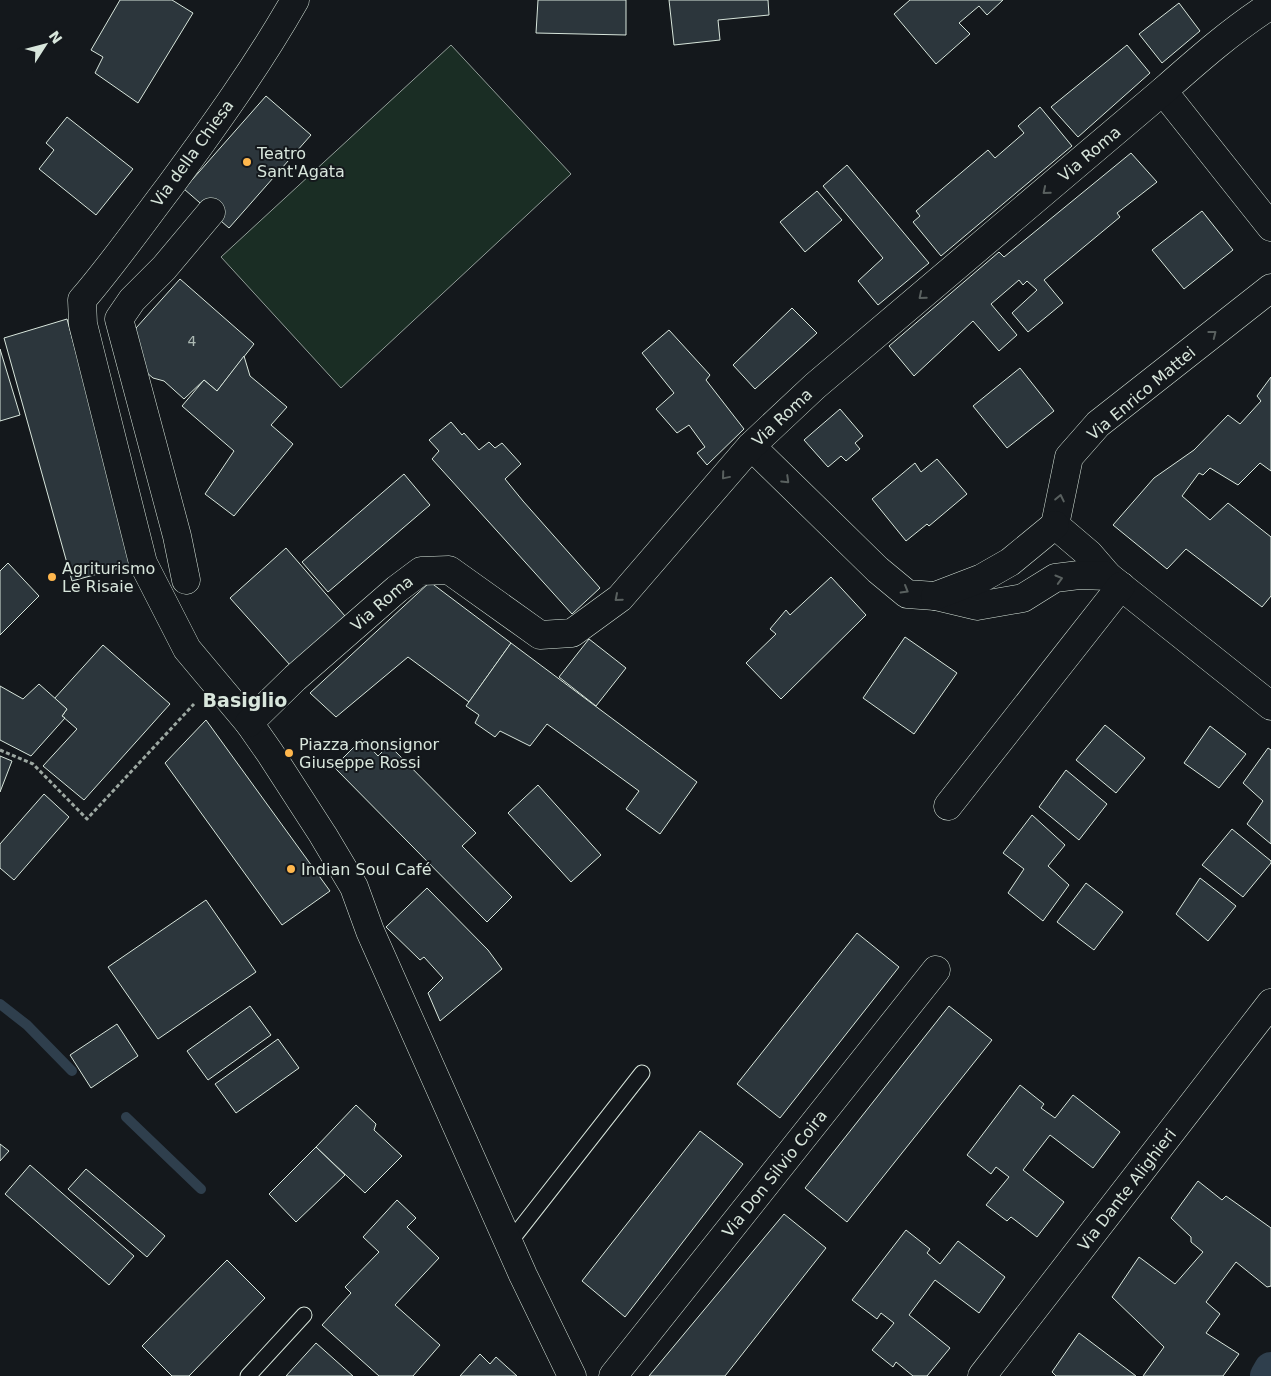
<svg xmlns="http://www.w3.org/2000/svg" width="1271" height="1376" font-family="'DejaVu Sans',sans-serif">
	<rect width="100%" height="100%" fill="#14181c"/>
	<polygon fill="#1a2d24" stroke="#939e99" points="451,45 571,174 341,388 221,257"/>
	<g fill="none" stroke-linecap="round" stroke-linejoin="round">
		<g stroke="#2f3f4d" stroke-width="10">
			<polyline points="0,1004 27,1025 72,1071"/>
			<polyline points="126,1117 201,1189"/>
		</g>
		<polyline stroke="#2f3f4d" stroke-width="34" points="1267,1376 1271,1369"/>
	</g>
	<g fill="#2c363c" stroke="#d8e6dc">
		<polygon points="120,0 172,0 193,13 138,103 95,73 103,57 91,50"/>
		<polygon points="538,0 626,0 626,35 536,33"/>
		<polygon points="669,0 768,0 769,15 718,20 720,40 674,45"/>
		<polygon points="910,0 1003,0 987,15 979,6 959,23 970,34 936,64 894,14"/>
		<polygon points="1179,3 1200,31 1162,63 1139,34"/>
		<polygon points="1127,45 1150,73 1078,137 1051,107"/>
		<polygon points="266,96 311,135 229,228 184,189"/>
		<polygon points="1040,107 1072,146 941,256 913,222 920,216 916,211 988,150 995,158 1024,133 1018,126"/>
		<polygon points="67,117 133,169 96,215 39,169 54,150 46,143"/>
		<polygon points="1131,153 1157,182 1117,213 1120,217 1044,280 1063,303 1028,332 1012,313 1037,290 1027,281 1023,285 1019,280 991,304 1017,335 999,351 973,321 914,376 889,346 999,252 1004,257"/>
		<polygon points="847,165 929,263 878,305 858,281 883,258 823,186"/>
		<polygon points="817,191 842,220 805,252 780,222"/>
		<polygon points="1202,211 1233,250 1184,289 1152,250"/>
		<polygon points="180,279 254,344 217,391 204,380 184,399 164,381 153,378 146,372 134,338 136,328"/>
		<polygon points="792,308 817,333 755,389 733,365"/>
		<polygon points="67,319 134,564 72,581 4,338"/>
		<polygon points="669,330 710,375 706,380 744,429 707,465 697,453 705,447 689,425 677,433 656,409 674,393 642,353"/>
		<polygon points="0,349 20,415 0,421"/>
		<polygon points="244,356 250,376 287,407 271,425 293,444 234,516 205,494 234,451 182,406 204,380 217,391"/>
		<polygon points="1020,368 1054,411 1007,448 973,406"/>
		<polygon points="1271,377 1271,471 1260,463 1238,485 1210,468 1203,475 1199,473 1182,496 1210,520 1228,503 1271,537 1271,596 1262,607 1186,549 1167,569 1113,525 1154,478 1194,450 1228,415 1240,424 1261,401 1257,396"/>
		<polygon points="840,409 863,436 855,443 860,449 846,461 841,456 828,467 804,440"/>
		<polygon points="451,422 462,435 464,433 479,450 489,442 495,448 502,443 521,464 505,479 523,501 600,588 572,614 432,459 439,451 429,440"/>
		<polygon points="937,459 967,494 929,526 927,524 906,541 872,499 915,463 921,472"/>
		<polygon points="404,474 430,505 328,592 302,562"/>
		<polygon points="286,548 345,616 290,665 230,598"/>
		<polygon points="8,563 39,596 0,635 0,571"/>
		<polygon points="831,577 866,615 781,699 746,663 776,634 770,629 786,610 790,615"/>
		<polygon points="430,582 511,643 469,702 408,657 336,717 310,693"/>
		<polygon points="905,637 957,673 914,734 863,698"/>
		<polygon points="589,639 626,668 596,706 559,677"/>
		<polygon points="511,643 697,782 660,834 626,809 639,791 547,724 530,746 500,731 495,737 475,723 479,715 466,706"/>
		<polygon points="103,645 170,704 84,800 43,766 77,729 62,716 67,709 54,699"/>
		<polygon points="39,684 67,709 62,716 65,718 31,756 0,740 0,686 23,699"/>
		<polygon points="206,720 330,891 282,925 165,763"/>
		<polygon points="1105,725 1145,758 1116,793 1076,760"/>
		<polygon points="1210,726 1246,754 1219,788 1184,763"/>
		<polygon points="362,739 378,756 389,745 476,833 462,846 512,897 487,922 334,767"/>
		<polygon points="1268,748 1271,750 1271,844 1247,824 1263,801 1243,783"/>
		<polygon points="0,756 12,761 0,792"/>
		<polygon points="1066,770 1107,804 1079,840 1039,807"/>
		<polygon points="538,785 601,855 571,882 508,813"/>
		<polygon points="44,794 69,817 14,880 0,868 0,844"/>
		<polygon points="1032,815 1065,845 1048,866 1069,885 1043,921 1008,893 1024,869 1003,853"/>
		<polygon points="1232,829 1271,861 1271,863 1243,897 1202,865"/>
		<polygon points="1200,878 1236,906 1208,941 1176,914"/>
		<polygon points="1086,883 1123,912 1094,950 1057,922"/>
		<polygon points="427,888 488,950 502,969 440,1021 428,993 443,978 424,957 420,960 386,927"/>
		<polygon points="206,900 256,972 158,1039 108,967"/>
		<polygon points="857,933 899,967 780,1118 737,1084"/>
		<polygon points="250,1006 271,1035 208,1080 187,1051"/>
		<polygon points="949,1006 992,1040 847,1222 805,1188"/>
		<polygon points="117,1024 138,1056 91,1088 70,1055"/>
		<polygon points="278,1039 299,1068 236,1113 215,1084"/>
		<polygon points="1020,1085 1044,1104 1041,1108 1055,1118 1073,1095 1120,1132 1093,1168 1050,1135 1023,1170 1064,1202 1037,1237 1011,1217 1007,1221 986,1205 1009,1177 996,1167 991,1174 967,1155"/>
		<polygon points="356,1105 376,1124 374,1130 402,1156 365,1193 316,1147"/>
		<polygon points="700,1131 743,1164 625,1317 582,1281"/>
		<polygon points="0,1144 9,1151 0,1161"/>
		<polygon points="316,1147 345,1175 296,1222 269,1194"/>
		<polygon points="30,1165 134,1256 109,1285 5,1194"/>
		<polygon points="86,1169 165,1236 147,1257 68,1189"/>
		<polygon points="1198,1181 1222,1200 1226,1196 1271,1228 1271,1286 1267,1287 1236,1262 1206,1302 1220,1314 1206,1333 1239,1354 1223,1376 1143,1376 1164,1347 1112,1297 1139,1257 1175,1284 1203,1252 1191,1242 1191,1237 1171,1218"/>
		<polygon points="397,1200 416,1218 407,1227 439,1258 395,1305 440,1345 413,1376 379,1376 322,1325 351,1293 345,1287 379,1252 363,1237"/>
		<polygon points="784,1214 826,1248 725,1376 649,1376"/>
		<polygon points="906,1230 930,1249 927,1253 940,1264 958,1241 1005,1277 979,1313 935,1280 909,1315 950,1348 927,1376 913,1376 896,1362 893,1367 872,1350 894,1323 881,1313 877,1319 852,1300"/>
		<polygon points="227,1260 265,1298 189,1376 172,1376 142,1346"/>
		<polygon points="1079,1333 1136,1376 1056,1376 1052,1372"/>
		<polygon points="316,1343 353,1376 286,1376"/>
		<polygon points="480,1354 490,1364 496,1357 517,1376 460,1376"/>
	</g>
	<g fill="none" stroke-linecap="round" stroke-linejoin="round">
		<g stroke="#d8e6dc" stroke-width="17">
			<g id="lane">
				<polyline points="509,1243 642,1073"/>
				<polyline points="248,1376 304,1315"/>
			</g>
		</g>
		<g stroke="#d8e6dc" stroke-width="29">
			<g id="street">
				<path d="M295 0C258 65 214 126 170 186 141 224 113 264 82 300L83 324 143 563 187 649 249 723 270 753 323 835 354 887 370 931 523 1275 572 1376"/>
				<polyline points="1163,91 1271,227"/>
				<polyline points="1271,288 1098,424 1069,457 1055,525 1089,554 1108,576 1271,706"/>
				<polyline points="751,446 878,570 907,594 935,596 977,606 1023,598 1055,578 1079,575 1108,576"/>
				<polyline points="186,580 177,536 119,319 132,300 164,268 211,212"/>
				<polyline points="935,596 982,578 1010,562 1055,525"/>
				<path id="s1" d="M249 723 295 678 397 589 421 571 449 570 540 635 572 633 620 598 751 446 815 386 1163 91C1198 60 1232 30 1271 5"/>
				<polyline points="948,806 1121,586"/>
				<path id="s2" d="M613 1376 936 970"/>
				<path id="s3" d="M982 1376 1271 1003"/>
			</g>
		</g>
		<polyline stroke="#9da8a2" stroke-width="3" stroke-dasharray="4 2.5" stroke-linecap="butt" points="0,750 33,764 87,819 194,704"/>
		<use href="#lane" stroke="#14181c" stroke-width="15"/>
		<use href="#street" stroke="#14181c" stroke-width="28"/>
	</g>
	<defs><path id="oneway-chevron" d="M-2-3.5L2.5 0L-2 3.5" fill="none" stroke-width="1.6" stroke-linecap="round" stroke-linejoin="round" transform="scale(1.25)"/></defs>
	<g stroke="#59605f">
		<use href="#oneway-chevron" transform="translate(1046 191) rotate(140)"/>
		<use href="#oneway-chevron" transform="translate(922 296) rotate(140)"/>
		<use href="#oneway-chevron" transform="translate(1213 334) rotate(-38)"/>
		<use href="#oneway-chevron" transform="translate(725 476) rotate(130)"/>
		<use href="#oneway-chevron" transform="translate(786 480) rotate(44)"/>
		<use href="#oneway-chevron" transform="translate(1060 498) rotate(-78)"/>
		<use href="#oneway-chevron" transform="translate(1059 579) rotate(-16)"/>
		<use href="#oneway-chevron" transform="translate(905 590) rotate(30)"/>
		<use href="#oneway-chevron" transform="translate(618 598) rotate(139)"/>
	</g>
	<g fill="#ffb74d" stroke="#14181c" stroke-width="2">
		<circle cx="247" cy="162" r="5"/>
		<circle cx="52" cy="577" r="5"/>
		<circle cx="289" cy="753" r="5"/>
		<circle cx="291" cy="869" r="5"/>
	</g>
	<g text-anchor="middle" stroke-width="4" stroke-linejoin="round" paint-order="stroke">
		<g font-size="14" fill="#adbab4">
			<text x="192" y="346">4</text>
		</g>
		<g font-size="16" fill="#d8e6dc" stroke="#14181c">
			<text transform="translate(192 153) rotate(-54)" y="6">Via della Chiesa</text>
			<text dy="6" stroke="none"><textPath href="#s1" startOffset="1109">Via Roma</textPath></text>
			<text transform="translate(1141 393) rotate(-40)" y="6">Via Enrico Mattei</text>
			<text dy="6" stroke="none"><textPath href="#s1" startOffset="704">Via Roma</textPath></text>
			<text dy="6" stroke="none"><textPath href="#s1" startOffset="179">Via Roma</textPath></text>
			<text dy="6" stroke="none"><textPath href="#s2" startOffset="259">Via Don Silvio Coira</textPath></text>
			<text dy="6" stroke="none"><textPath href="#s3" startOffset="236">Via Dante Alighieri</textPath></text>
		</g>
		<g font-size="16" fill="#d8e6dc" stroke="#14181c" text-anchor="start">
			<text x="257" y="159">Teatro<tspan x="257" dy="18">Sant'Agata</tspan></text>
			<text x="62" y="574">Agriturismo<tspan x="62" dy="18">Le Risaie</tspan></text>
			<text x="299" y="750">Piazza monsignor<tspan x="299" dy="18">Giuseppe Rossi</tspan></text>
			<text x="301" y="875">Indian Soul Café</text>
		</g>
		<g font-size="19" font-weight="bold" fill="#d8e6dc" stroke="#14181c">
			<text x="245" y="707">Basiglio</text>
		</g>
	</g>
	<g transform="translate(45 45) rotate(54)" stroke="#14181c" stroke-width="4" paint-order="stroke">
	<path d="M0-4L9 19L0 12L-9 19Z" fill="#d8e6dc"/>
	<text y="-8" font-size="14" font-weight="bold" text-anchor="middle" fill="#d8e6dc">N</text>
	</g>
</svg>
